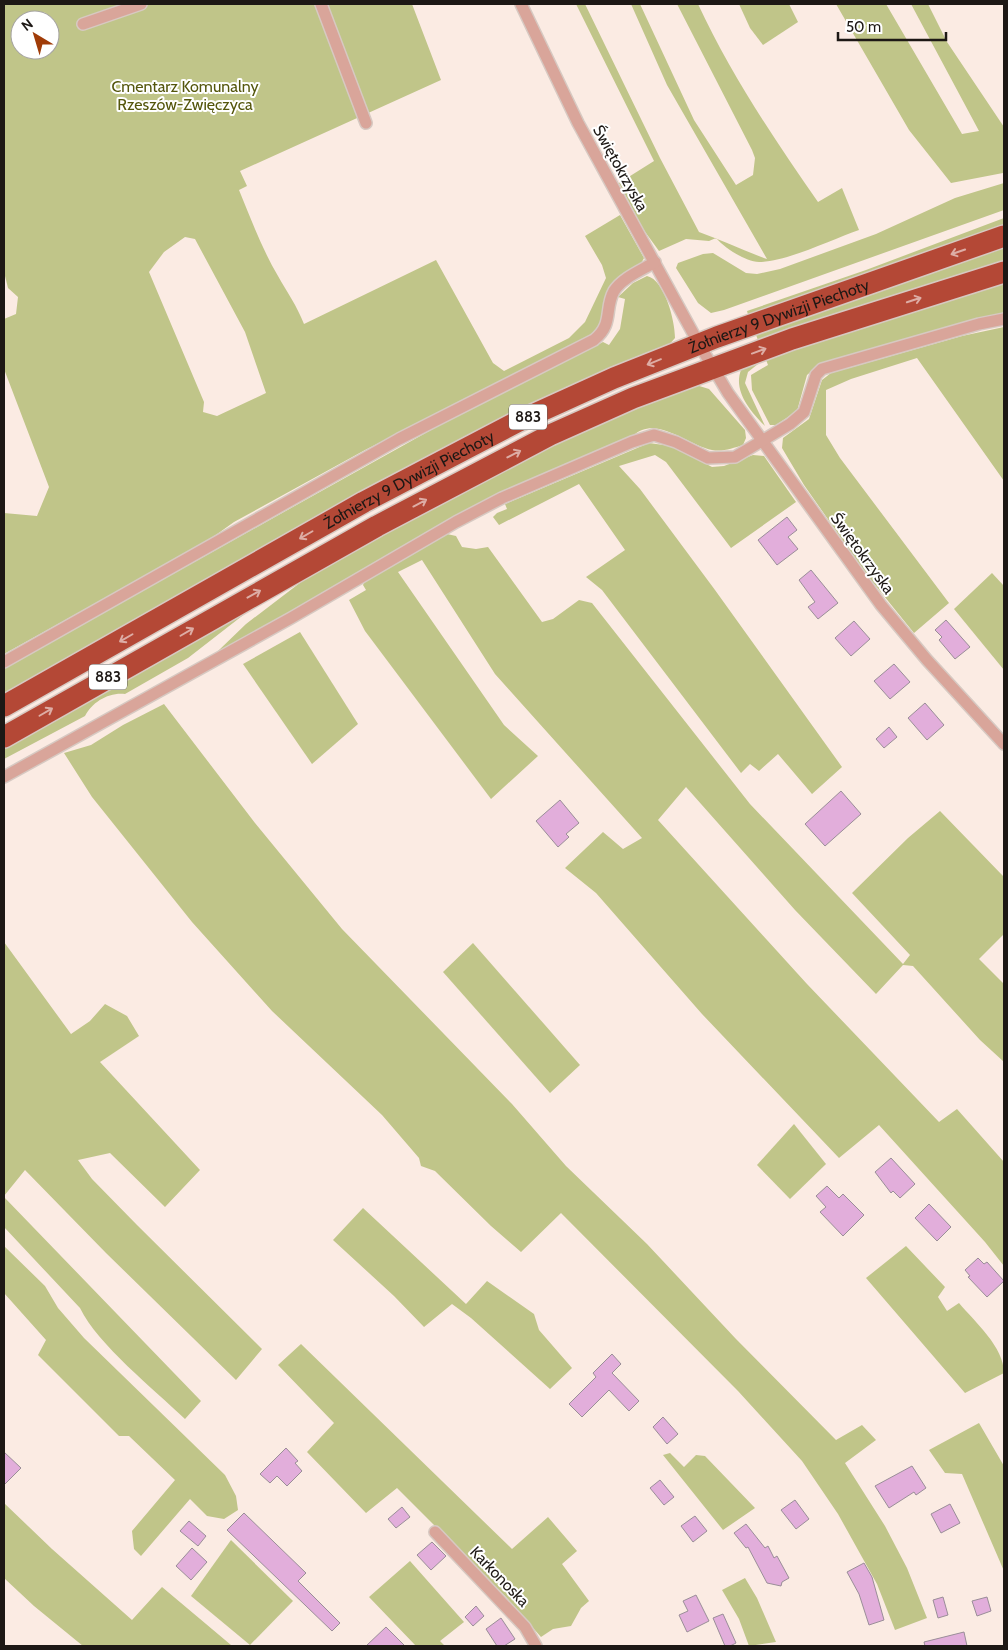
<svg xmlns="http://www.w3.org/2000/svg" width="1008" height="1650" font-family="Cabin,sans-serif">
	<rect width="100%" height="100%" fill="#fbebe3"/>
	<g fill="#c0c589" fill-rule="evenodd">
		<path d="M4 4H412L441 80 240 171 247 186 239 190C251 219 262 249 278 276 287 292 297 306 304 324L436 260 493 363 504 371 569 338 585 322 606 278 602 265 585 236 620 215 644 258C639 270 625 270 617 280 603 295 607 319 593 333 590 337 584 340 580 342L365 450 234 522 206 542 4 654V513L37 516 49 487 4 369V319L16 314 18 297 8 288 4 272ZM20 20H50V50H20ZM185 237 195 239 245 332 266 393 217 416 203 412 204 402 149 272 164 252Z"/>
		<path d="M576 4H585L660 158 699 232C722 240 744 251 767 259L667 85 631 4H640L694 120 736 185 753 175 755 158 752 150 677 4H698C730 73 774 139 818 202L842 188 859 230C833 239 786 262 759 262 744 261 725 248 716 238L709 241 686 239 659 251 643 229 619 183 654 161Z"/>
		<polygon points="739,4 789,4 798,22 763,45 750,28"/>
		<polygon points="836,4 886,4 962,134 979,131 911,4 928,4 947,42 1004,127 1003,173 951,183 909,130"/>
		<polygon points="1004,183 1004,210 724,310 711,313 698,303 676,268 678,263 703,254 713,253 746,273 757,274 780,269 876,234 955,198"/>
		<polygon points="1004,218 1004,226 888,270 749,318 747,311 866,270"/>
		<polygon points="1004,248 1004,263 759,343 755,332"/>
		<path d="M647 276C665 280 675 321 675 338L667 347 4 696V668L474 406 603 342 609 345 620 329 625 299 618 297 633 283Z"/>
		<polygon points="1004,281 1004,314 821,363 807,375 797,411 776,425 770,425 752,390 751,375 768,365 765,357"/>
		<polygon points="1004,327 1004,481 917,358 851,379 826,390 826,435 840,458 949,603 914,633 867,575 804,485 782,448 783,438 809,419 822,380 831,373 962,336"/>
		<path d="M756 360 758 364 748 372 745 383 765 426C750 411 733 391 741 370Z"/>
		<path d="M696 385 709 389 745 430 746 438 743 445C733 448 723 452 712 450 688 446 656 414 633 436L445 523 227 649 218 651 246 624 322 566 494 473 611 418 683 388Z"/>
		<polygon points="649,443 671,446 712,467 724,466 753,455 764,456 796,502 731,548 666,462 655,455 619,466 640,489 715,590 842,767 812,794 778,754 759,771 750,764 741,773 602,590 586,577 625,550 579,484 499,525 493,517 497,513 507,509 505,504"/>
		<polygon points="447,534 456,536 462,547 476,549 488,547 542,622 553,619 579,600 592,603 750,804 903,964 910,955 852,893 908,838 940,811 1004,877 1004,934 979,959 1004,984 1004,1062 980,1040 913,966 903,965 876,994 795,910 686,787 658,820 807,984 939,1122 957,1109 1004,1162 1004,1266 985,1242 879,1125 839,1158 702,1014 596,893 565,868 603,832 623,849 642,838 495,674 422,560 398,572 504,725 538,756 491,799 365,631 349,600 366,590 363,585 365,581"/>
		<polygon points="992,573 1004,586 1004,670 954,609"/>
		<path d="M251 609 188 658 125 694C109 692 92 702 85 716L4 759V747L233 616Z"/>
		<polygon points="300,632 358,724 312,764 243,664"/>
		<polygon points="164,704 255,823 342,929 512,1104 566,1166 647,1244 736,1339 836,1440 862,1425 876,1440 845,1463 885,1526 907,1568 927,1618 895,1630 877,1584 838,1514 802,1461 738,1391 561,1213 521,1252 491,1226 435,1171 421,1166 419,1158 382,1115 272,1011 192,922 92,797 64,753 91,745 123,725"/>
		<polygon points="4,942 71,1034 90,1021 105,1004 127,1016 139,1036 100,1062 200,1170 165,1207 110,1153 78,1160 92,1179 137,1225 262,1349 236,1380 106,1253 25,1170 4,1196"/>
		<polygon points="473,943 580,1065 550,1093 443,972"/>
		<polygon points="794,1124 826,1164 790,1199 757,1165"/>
		<path d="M4 1197 201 1401 185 1419C154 1389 98 1345 80 1308L4 1227Z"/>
		<polygon points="363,1208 466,1304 487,1281 534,1314 539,1330 572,1368 550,1389 471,1318 452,1304 424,1327 394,1296 333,1240"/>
		<polygon points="4,1246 45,1286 58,1308 84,1338 225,1475 236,1496 238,1510 224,1519 207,1516 190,1499 141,1556 134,1549 132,1531 175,1480 129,1436 119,1436 38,1355 46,1340 4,1293"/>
		<path d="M906 1246 945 1287 938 1297 947 1311 959 1303C975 1322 1004 1347 1004 1373L965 1393 866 1278Z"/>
		<polygon points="301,1344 512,1549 548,1517 577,1551 562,1564 589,1601 581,1608 571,1626 553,1629 541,1637 505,1596 397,1488 366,1513 307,1452 334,1423 278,1365"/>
		<polygon points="979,1423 1004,1466 1004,1571 962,1474 945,1473 929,1450"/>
		<polygon points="670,1453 684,1467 696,1455 705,1456 755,1508 723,1530 663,1455"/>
		<polygon points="4,1503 52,1549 132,1620 162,1587 231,1645 83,1646 34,1606 4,1578"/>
		<polygon points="231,1540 293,1601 250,1645 191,1596"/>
		<polygon points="410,1561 464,1622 440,1641 445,1646 416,1646 369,1597"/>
		<polygon points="745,1578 757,1598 776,1642 749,1646 739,1619 722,1590"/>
	</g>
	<g fill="#e2aedb" stroke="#9a8e98">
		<polygon points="787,517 797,530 788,537 798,549 777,565 758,540"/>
		<polygon points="811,570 838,603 818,619 808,607 815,602 799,580"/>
		<polygon points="946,620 970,647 955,659 939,640 942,637 935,630"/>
		<polygon points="854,621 870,639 851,656 835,638"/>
		<polygon points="894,664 910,682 890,699 874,681"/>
		<polygon points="925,703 944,725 927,740 908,718"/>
		<polygon points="889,727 897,737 884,748 876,739"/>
		<polygon points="841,791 861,814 825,846 805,824"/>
		<polygon points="560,800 579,823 566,834 569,837 558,847 536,821"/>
		<polygon points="891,1158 915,1184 900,1198 893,1191 891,1193 875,1172"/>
		<polygon points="827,1186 839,1198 843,1194 864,1215 843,1236 820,1212 826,1207 816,1196"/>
		<polygon points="929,1204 951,1227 937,1241 915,1218"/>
		<polygon points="978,1258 984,1264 987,1262 1004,1281 987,1297 968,1277 970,1276 965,1270"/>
		<polygon points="612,1354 621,1364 612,1373 639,1401 629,1411 609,1390 582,1417 569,1404 596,1377 593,1373"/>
		<polygon points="663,1417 678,1434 667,1444 653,1427"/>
		<polygon points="286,1448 298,1461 295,1463 302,1471 287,1486 277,1476 270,1483 260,1474"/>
		<polygon points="4,1452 21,1468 4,1485"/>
		<polygon points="912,1466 926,1488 916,1495 914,1492 889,1508 875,1486"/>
		<polygon points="660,1480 674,1497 664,1505 650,1488"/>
		<polygon points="795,1500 809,1519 796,1529 781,1510"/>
		<polygon points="950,1504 960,1523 941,1533 931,1514"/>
		<polygon points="402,1507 410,1517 396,1528 388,1519"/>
		<polygon points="244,1513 306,1573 298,1581 340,1623 332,1631 227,1530"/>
		<polygon points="695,1516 707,1531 693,1542 681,1526"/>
		<polygon points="189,1521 206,1536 198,1546 180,1531"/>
		<polygon points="746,1524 765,1548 768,1546 774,1558 777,1556 789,1578 782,1582 781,1586 767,1583 748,1547 746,1548 734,1533"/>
		<polygon points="432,1542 446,1556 431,1570 417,1555"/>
		<polygon points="192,1548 207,1562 191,1580 176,1566"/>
		<polygon points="864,1563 872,1577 884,1620 869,1625 859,1594 847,1572"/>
		<polygon points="696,1595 709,1621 687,1632 679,1615 688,1611 683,1601"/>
		<polygon points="943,1597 948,1615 938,1618 933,1600"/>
		<polygon points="987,1597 991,1611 977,1616 972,1601"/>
		<polygon points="476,1606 484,1616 473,1626 465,1617"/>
		<polygon points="723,1614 736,1643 730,1646 725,1646 713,1618"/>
		<polygon points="501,1618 515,1639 504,1646 497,1646 486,1629"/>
		<polygon points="386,1627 405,1646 366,1646"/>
		<polygon points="964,1632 967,1646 925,1646 924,1642"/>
	</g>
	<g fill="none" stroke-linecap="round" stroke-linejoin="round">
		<g stroke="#d7c9c2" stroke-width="14">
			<g id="street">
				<polyline points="321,4 366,123"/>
				<polyline points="521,4 578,123 699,344 728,393 881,605 927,660 1004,744"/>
				<polyline points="83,24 141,4"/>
				<path d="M4 662 399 439 594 340C614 324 604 309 614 291 622 278 642 270 655 262"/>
				<polyline points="4,777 291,618 456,522 502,498 632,442 654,435 676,442 708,458 735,457 790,424 804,412 816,375 822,369 979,324 1004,319"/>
				<polyline points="435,1532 525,1627 536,1646"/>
			</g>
		</g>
		<g stroke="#d7c9c2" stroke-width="24">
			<g id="highway">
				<path id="s1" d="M4 706 364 502 517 422 614 378 717 337 1004 236"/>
				<polyline points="4,737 377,526 550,435 633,398 792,339 1004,272"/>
			</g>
		</g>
		<use href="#street" stroke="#d9a59a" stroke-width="11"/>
		<use href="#highway" stroke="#b44836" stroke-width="21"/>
	</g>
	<defs><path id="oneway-shaft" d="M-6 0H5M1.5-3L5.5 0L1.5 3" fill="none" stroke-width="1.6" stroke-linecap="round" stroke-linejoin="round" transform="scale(1.25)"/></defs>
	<g stroke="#ddada5">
		<use href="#oneway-shaft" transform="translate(958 252) rotate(161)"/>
		<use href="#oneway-shaft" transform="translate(914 300) rotate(-18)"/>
		<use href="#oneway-shaft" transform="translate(759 351) rotate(-20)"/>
		<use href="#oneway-shaft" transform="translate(654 362) rotate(158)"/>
		<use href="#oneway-shaft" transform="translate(514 454) rotate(-27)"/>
		<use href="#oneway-shaft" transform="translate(420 503) rotate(-28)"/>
		<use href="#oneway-shaft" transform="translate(306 535) rotate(150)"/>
		<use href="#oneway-shaft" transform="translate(254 594) rotate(-29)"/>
		<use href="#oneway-shaft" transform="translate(187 632) rotate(-30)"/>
		<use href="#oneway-shaft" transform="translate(126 638) rotate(150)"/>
		<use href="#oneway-shaft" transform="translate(46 712) rotate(-30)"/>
	</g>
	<g text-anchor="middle" stroke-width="4" stroke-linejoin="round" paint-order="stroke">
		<g fill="#fff" stroke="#615d5b" stroke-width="1">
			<rect x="509" y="404.5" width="38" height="25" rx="4"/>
			<rect x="89" y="664.5" width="38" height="25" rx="4"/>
		</g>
		<g font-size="15" font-weight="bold" fill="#1d1815">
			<text x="528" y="422">883</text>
			<text x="108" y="682">883</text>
		</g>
		<g font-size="16" fill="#54560c" stroke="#fff">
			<text x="185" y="92">Cmentarz Komunalny<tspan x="185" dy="18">Rzeszów-Zwięczyca</tspan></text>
		</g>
		<g font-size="16" fill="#1d1815" stroke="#fff">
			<text transform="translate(621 168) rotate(61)" y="6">Świętokrzyska</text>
			<text dy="6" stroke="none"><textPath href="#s1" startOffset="869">Żołnierzy 9 Dywizji Piechoty</textPath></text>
			<text dy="6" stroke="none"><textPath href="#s1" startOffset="464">Żołnierzy 9 Dywizji Piechoty</textPath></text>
			<text transform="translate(863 553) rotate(54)" y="6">Świętokrzyska</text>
			<text transform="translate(500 1576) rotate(46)" y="6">Karkonoska</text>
		</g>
	</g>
	<rect width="1008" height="1650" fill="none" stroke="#1d1815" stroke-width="10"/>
	<g transform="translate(35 35) rotate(322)"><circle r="24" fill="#ffffff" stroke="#a5a3a1"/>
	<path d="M0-4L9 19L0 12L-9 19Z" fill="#a03c08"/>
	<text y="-8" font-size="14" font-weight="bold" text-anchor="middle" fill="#1d1815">N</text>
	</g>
	<path d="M838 32v8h108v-8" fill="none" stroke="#1d1815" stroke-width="2.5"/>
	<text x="846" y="32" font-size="15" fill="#1d1815" stroke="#ffffff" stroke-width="4" paint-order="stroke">50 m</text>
</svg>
